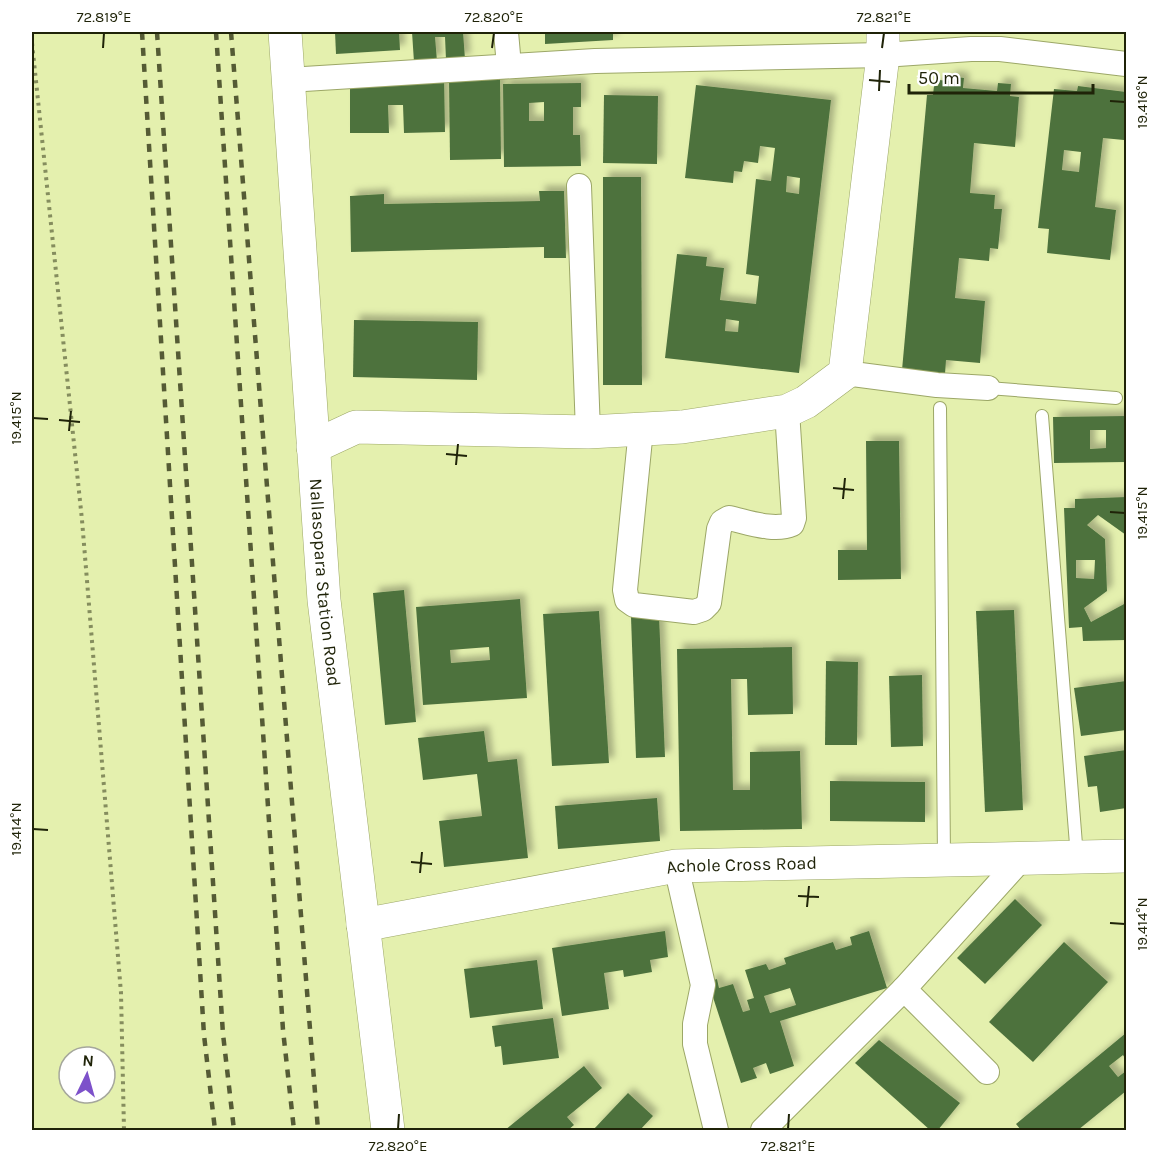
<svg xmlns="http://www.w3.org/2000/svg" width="1158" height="1162" font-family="Karla,sans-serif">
	<defs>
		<filter id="shadow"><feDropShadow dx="5.5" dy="-5.5" stdDeviation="3" flood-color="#0004"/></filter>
	</defs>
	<rect width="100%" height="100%" fill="#e4f0ae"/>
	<g fill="#4e723e" fill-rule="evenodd" filter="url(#shadow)">
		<polygon points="335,32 399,32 400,50 336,54"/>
		<polygon points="412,32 463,32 465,59 446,60 445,37 435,37 437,61 414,62"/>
		<polygon points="545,32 613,32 613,40 545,44"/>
		<polygon points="444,76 445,132 404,133 403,105 388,105 389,133 350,133 350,77"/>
		<polygon points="950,76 964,78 963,88 997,91 998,83 1011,84 1010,96 1019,97 1015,147 974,143 970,193 995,195 994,209 1002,209 998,249 990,248 989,261 959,258 955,298 985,301 980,363 946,360 945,374 902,370 927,95 933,95 934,86 938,86 939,80 950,81"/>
		<polygon points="500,79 501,159 450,160 449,80"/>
		<path d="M581 83V107H573V135H580L581 166 504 167 503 84ZM544 102V121H529V103Z"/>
		<path d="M696 85 831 100 799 373 665 358 677 254 707 257 706 266 724 268 720 300 756 304 759 276 746 274 756 179 771 181 775 148 760 146 758 163 744 161 742 172 734 171 733 183 685 178ZM787 176 800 178 799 194 786 192ZM726 319 739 321 738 332 725 331Z"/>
		<path d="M1078 86 1126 92 1124 140 1103 138 1095 207 1116 210 1110 260 1047 253 1049 229 1038 228 1054 89 1077 91ZM1064 150 1081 152 1079 172 1062 170Z"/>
		<polygon points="604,95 658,96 657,164 603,163"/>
		<polygon points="603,177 641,177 642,385 603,385"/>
		<polygon points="539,191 564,191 566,258 544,258 544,247 351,252 350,196 384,194 384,204 540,201"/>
		<polygon points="354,320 478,322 477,380 353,377"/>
		<path d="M1126 416V462L1054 463 1053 417ZM1090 430H1106V448L1090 449Z"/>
		<polygon points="866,441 899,441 901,579 838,580 838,550 867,550"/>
		<path d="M1126 497V508H1124L1126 535 1098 515 1087 525 1105 539 1107 591 1084 608 1091 622 1126 603V640L1083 641 1082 627 1069 628 1064 508H1075V499ZM1076 560H1095L1094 579 1076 578Z"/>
		<polygon points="404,590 416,722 385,725 373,593"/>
		<path d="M520 599 527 698 423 705 416 607ZM489 647 490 660 451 663 450 650Z"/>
		<polygon points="1014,610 1023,810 985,812 976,611"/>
		<polygon points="599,611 609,763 552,766 543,614"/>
		<polygon points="659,616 665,757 636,758 631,617"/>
		<polygon points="792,647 793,714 748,715 747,679 731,679 733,790 750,790 750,752 800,751 802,829 680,831 677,649"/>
		<polygon points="826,661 858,662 857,745 825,745"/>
		<polygon points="922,675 923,746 891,747 889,676"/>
		<polygon points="1126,681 1126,730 1081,736 1074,688"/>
		<polygon points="484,731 488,762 517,759 528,858 444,867 439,821 482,816 477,774 423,780 418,738"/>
		<polygon points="1126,750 1126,808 1100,812 1097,786 1088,787 1084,756"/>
		<polygon points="830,781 925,782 925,822 830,821"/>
		<polygon points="657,798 660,841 558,849 555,806"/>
		<polygon points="1015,899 1042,925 985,984 957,958"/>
		<polygon points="665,931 668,957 650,960 652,972 624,977 623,970 604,973 609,1009 562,1016 552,948"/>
		<path d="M869 931 887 988 780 1021 794 1066 770 1074 766 1063 753 1068 757 1078 741 1083 708 982 717 979 719 988 733 984 743 1012 750 1010 747 1000 754 998 745 970 766 964 769 970 786 964 784 958 833 942 836 950 852 945 850 937ZM790 988 796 1005 770 1013 764 996Z"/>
		<polygon points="1064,942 1108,982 1033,1062 989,1022"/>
		<polygon points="537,960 543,1009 470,1018 464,969"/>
		<polygon points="553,1018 559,1058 503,1065 501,1046 495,1047 492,1026"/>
		<polygon points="1126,1033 1126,1060 1123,1055 1109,1066 1118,1077 1126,1071 1126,1091 1078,1130 1021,1130 1016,1124"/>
		<polygon points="879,1040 960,1103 938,1130 930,1130 855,1063"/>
		<polygon points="584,1066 602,1088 567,1117 574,1125 568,1130 505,1130"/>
		<polygon points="628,1093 653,1116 640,1130 593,1130"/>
	</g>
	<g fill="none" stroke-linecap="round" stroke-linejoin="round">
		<g stroke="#9ca767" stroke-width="14">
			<g id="lane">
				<polyline points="988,388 1116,398"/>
				<polyline points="940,408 944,859"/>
				<polyline points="1042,416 1077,857"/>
			</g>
		</g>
		<g stroke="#9ca767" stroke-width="26">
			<g id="street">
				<polyline points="506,32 509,66"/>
				<polyline points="288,80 595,61 883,55 971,49 1000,49 1126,64"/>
				<polyline points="579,186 588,432"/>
				<polyline points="845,373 937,385 988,388"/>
				<path d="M641 429 625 590 627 600 634 605 694 612 703 609 709 603 719 529 722 522 729 518C748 522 774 532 792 524L794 518 787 411"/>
				<polyline points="676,866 703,985 695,1024 695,1044 716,1130"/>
				<polyline points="904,989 987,1072"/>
				<polyline points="763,1130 904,989 1023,857"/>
			</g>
		</g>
		<g stroke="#9ca767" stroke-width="34">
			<g id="secondary">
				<path id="s1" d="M285 32 324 600 388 1130"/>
				<polyline points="313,447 356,427 588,432 682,427 787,411 806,402 845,373 883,55 883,32"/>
				<path id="s2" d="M363 925 676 866 1126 856"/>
			</g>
		</g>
		<polyline stroke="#858d5e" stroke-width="4" stroke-dasharray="3 4.5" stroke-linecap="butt" points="32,43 82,520 121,993 124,1130"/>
		<use href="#lane" stroke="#fff" stroke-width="12"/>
		<use href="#street" stroke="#fff" stroke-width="24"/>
		<use href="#secondary" stroke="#fff" stroke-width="33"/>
		<g stroke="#555b35" stroke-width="4.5" stroke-dasharray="8 8" stroke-linecap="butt">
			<polyline points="142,32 204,1035 215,1130"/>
			<polyline points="157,32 223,1034 234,1130"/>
			<polyline points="216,32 283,1030 294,1130"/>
			<polyline points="231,32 318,1130"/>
		</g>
	</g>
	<path fill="none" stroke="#1f2308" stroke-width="2" d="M103 48 104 33M492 48 494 33M882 48 884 33M869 80 890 82M879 91 880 70M1110 101 1125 102M33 418 48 419M59 420 80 422M69 431 71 411M446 454 467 456M456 465 458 444M833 488 854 490M843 499 845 478M1110 512 1125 513M33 829 48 830M411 862 432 864M420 873 422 852M798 896 819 897M807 907 809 886M1110 923 1125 924M398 1129 399 1114M788 1129 789 1114"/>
	<g text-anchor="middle" stroke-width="6" stroke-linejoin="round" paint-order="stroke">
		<g font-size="18" fill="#1f2308" stroke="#fff">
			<text dy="6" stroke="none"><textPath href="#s1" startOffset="552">Nallasopara Station Road</textPath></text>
			<text dy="6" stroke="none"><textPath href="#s2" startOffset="384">Achole Cross Road</textPath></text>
		</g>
	</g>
	<rect width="1158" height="1162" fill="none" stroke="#ffffff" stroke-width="66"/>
	<g transform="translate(87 1075) rotate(5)"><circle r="28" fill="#ffffff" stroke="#a5a79c" stroke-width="1.5"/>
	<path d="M0-4.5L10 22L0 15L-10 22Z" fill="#7d51ca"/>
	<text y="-9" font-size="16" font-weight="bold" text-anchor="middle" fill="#1f2308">N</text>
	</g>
	<path d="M909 84v9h184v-9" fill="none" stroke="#1f2308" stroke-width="3"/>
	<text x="918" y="84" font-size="18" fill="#1f2308" stroke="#ffffff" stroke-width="4.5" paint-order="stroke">50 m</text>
	<rect x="33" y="33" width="1092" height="1096" fill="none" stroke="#1f2308" stroke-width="2"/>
	<g font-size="15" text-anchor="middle" fill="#1f2308">
		<text x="104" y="22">72.819°E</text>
		<text x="494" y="22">72.820°E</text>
		<text x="884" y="22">72.821°E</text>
		<text transform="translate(1142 102) rotate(-90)" y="5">19.416°N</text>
		<text transform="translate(16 418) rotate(-90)" y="5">19.415°N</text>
		<text transform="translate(1142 513) rotate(-90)" y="5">19.415°N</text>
		<text transform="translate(16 829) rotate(-90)" y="5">19.414°N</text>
		<text transform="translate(1142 924) rotate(-90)" y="5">19.414°N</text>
		<text x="398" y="1151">72.820°E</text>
		<text x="788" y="1151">72.821°E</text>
	</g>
</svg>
